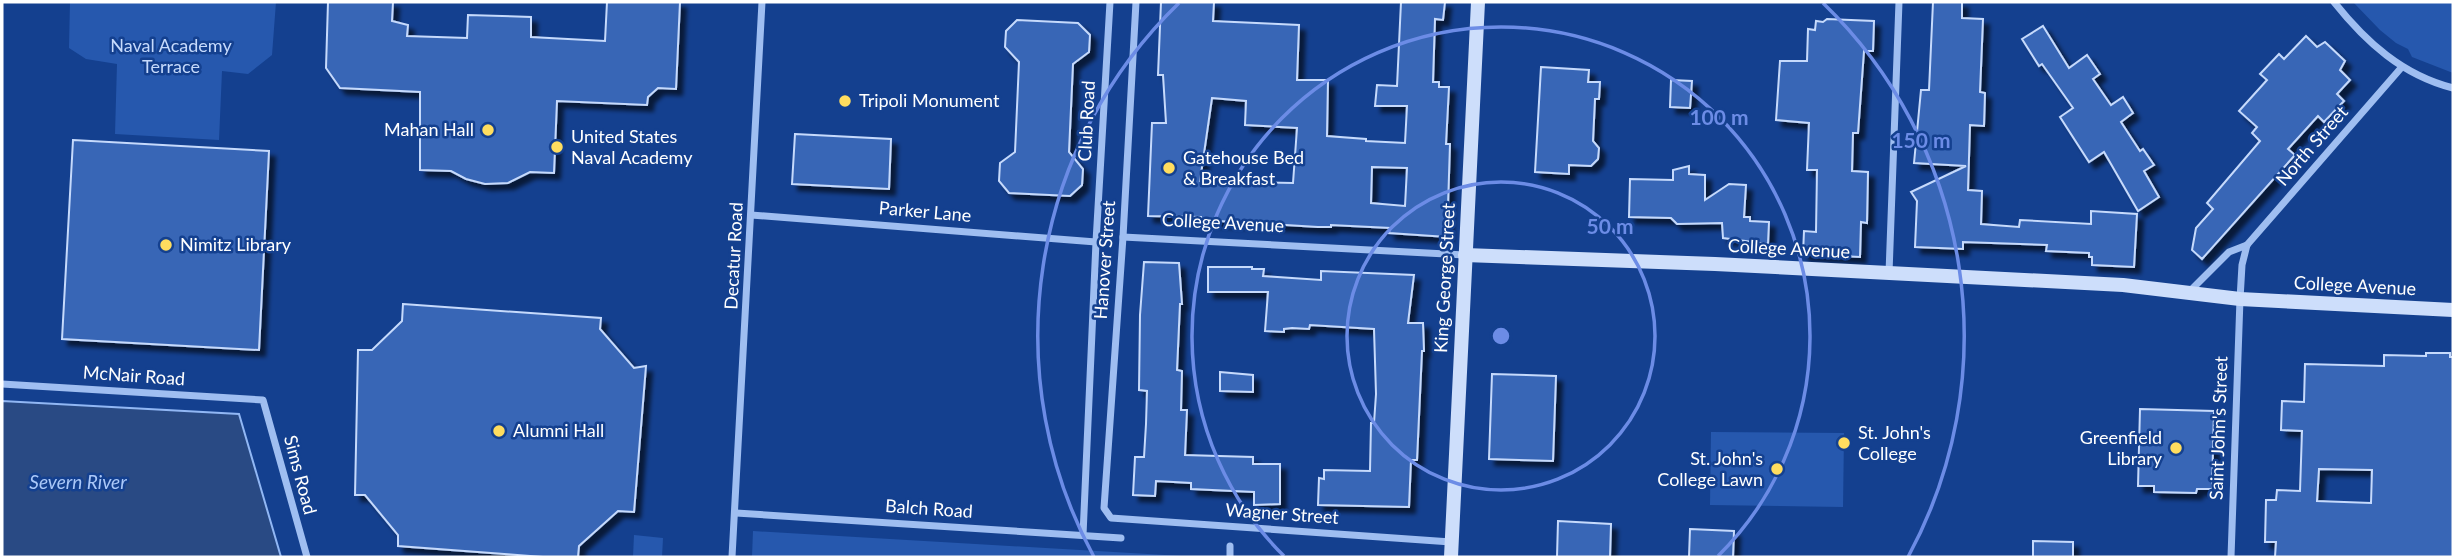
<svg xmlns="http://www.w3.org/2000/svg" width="2455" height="559" font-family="Lato,sans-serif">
	<defs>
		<filter id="shadow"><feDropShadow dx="6" dy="6" stdDeviation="2" flood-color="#0009"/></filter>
	</defs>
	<rect width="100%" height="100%" fill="#14408f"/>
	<g fill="#2658ae">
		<polygon points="70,2 276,2 272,55 248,74 222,71 219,140 115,134 117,64 86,59 69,48"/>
		<polygon points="2353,2 2453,2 2453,73 2412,57 2408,49 2396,43 2380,30"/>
		<polygon points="1711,432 1844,433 1843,507 1710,505"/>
		<polygon points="753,531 1199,557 752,557"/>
		<polygon points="634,535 663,538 662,557 633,557"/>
	</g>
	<polygon fill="#294a84" stroke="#91b7f4" stroke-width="2" points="2,401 239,414 281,557 2,557"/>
	<g fill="#3866b6" stroke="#c6dafc" stroke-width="2" fill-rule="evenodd" filter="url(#shadow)">
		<polygon points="328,2 393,2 392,21 408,25 407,36 467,38 468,15 531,17 531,37 605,41 607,2 680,2 676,89 658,88 648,97 647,105 557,101 554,173 530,172 508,183 485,184 466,179 451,171 420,170 420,92 340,88 326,68"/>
		<path d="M1161 2H1214L1213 21 1299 25 1297 80H1328L1327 136 1366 139V141L1405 143 1407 106H1375L1377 85 1397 86 1401 2H1445L1443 20 1435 19 1433 82H1439V87H1449L1446 144H1450L1447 237 1389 233 1390 228 1331 225V227H1318L1201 220V217L1148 216 1152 123H1166L1163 75H1158ZM1212 98 1246 101 1245 125 1297 128 1293 183 1200 181ZM1372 167 1407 168 1405 206 1371 203Z"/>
		<polygon points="1933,2 1962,2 1962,18 1983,19 1980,92 1985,93 1984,126 1970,125 1968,190 1982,191 1981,224 2019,227 2020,220 2091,224 2091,211 2137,214 2134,267 2092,265 2092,257 2089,257 2089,253 2046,251 2047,245 1963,242 1963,249 1915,247 1917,201 1911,192 1966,166 1914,163 1921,90 1929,90"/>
		<polygon points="1827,19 1874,21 1873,51 1864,51 1858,133 1853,133 1852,171 1868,172 1867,223 1861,222 1860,257 1803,254 1804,231 1816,232 1817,170 1807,170 1809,123 1776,120 1780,61 1807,61 1808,29 1815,30 1816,21 1823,22"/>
		<polygon points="1017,20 1078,23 1090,35 1089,52 1073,64 1069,152 1083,169 1082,185 1070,196 1009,193 999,181 1000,163 1015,152 1019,62 1005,47 1006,31"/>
		<polygon points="2043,26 2069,68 2087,55 2100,74 2093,79 2111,105 2123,97 2133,113 2121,122 2140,151 2143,149 2154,165 2144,171 2159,197 2138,211 2104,152 2089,162 2060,117 2073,108 2042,64 2039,66 2022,39"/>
		<polygon points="2306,36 2317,47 2325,42 2345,61 2340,70 2350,80 2337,94 2344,101 2324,122 2318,116 2288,149 2295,155 2202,259 2192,250 2196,228 2213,209 2207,203 2260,141 2252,133 2257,127 2239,111 2267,80 2260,74 2279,54 2284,59"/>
		<polygon points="1541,67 1589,70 1588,82 1600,82 1599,99 1595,99 1593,141 1599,148 1598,159 1591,166 1569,165 1569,174 1535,172"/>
		<polygon points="1671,80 1692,81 1690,108 1670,107"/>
		<polygon points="795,134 891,139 889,189 792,184"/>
		<polygon points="73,140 269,151 259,350 62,339"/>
		<polygon points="1689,166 1689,174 1705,175 1705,200 1729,184 1746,185 1744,217 1750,217 1750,221 1769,222 1768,244 1723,238 1722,223 1677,224 1671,218 1629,217 1630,179 1673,180 1673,170"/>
		<polygon points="1144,262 1179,263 1182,304 1180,304 1177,370 1182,371 1181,410 1187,410 1185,455 1253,457 1253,464 1280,464 1280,504 1254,505 1254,492 1191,489 1191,483 1156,481 1155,496 1133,495 1135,457 1144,457 1146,424 1147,391 1139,390 1140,315"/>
		<polygon points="1208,267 1252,267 1252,269 1264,269 1263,276 1321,280 1321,271 1414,275 1408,323 1423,323 1424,351 1422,351 1417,460 1411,460 1409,507 1318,505 1319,478 1324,479 1324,470 1370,471 1371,423 1374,423 1376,394 1374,329 1310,325 1309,329 1292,328 1284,329 1284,332 1265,331 1268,292 1208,292"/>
		<polygon points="403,304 601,318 600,329 634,368 646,366 634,512 618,511 579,546 578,557 543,557 398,546 398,535 365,495 355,495 358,350 372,350 402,321"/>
		<path d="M2426 353H2450V357H2453V557H2275L2276 542H2265L2266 500H2276L2277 490 2300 491 2302 431 2281 430 2282 401 2304 402 2305 364 2384 366V355L2426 356ZM2319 469 2372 470 2371 503 2317 501Z"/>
		<polygon points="1220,372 1253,375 1253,392 1220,391"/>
		<polygon points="1492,374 1556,376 1553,461 1489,459"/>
		<polygon points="2140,409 2214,411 2212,489 2197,489 2196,493 2154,492 2154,486 2138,486"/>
		<polygon points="1558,521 1611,524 1610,557 1557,557"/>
		<polygon points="1690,529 1734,531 1733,557 1689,557"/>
		<polygon points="2033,541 2073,542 2073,557 2033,557"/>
	</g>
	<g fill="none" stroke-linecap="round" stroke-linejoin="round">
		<g stroke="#9fbef1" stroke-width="7">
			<polyline points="1136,2 1123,237 1104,508 1111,518 1451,542"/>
			<path d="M2334 2C2366 42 2402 75 2453 88"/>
			<polyline points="751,215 1096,242"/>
			<polyline points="1123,237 1465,255"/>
			<polyline points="1889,273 1899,2"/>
			<polyline points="2189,292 2229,252 2247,245"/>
			<polyline points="2,384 263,400 307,557"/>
			<polyline points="736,513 1121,538"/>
			<polyline points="1083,535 1096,242 1110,2"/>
			<polyline points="732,557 762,2"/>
			<polyline points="1230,557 1230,546"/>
			<polyline points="2231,557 2240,299 2242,265 2247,245 2401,68"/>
		</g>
		<g stroke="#cddefb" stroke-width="14">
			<polyline points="1465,255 1715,264 2123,285 2240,299 2453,310"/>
			<polyline points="1451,557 1478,2"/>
		</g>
	</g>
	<g fill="none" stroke="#6c8ce6" stroke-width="3.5">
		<circle cx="1501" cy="336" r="154"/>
		<path d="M1284 556A309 309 0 1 1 1718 556"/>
		<path d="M1094 557A463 463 0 0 1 1179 3M1823 3A463 463 0 0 1 1908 557"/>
	</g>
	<g fill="#ffdd5f" stroke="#14408f" stroke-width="2.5">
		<circle cx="845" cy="101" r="7"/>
		<circle cx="488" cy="130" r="7"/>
		<circle cx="557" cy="147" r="7"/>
		<circle cx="1169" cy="168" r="7"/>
		<circle cx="166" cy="245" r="7"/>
		<circle cx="499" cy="431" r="7"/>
		<circle cx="1844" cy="443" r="7"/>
		<circle cx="2176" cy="448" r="7"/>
		<circle cx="1777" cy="469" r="7"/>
	</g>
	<g text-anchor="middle" stroke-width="5" stroke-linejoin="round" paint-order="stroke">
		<g font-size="18" fill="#c6dafc" stroke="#14408f">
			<text x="171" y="52">Naval Academy<tspan x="171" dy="21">Terrace</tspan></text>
		</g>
		<g font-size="18" fill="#fff" stroke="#14408f" text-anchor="start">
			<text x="859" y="107">Tripoli Monument</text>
			<text x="474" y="136" text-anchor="end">Mahan Hall</text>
			<text x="571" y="143">United States<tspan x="571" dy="21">Naval Academy</tspan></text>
			<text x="1183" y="164">Gatehouse Bed<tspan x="1183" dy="21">&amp; Breakfast</tspan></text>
			<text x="180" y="251">Nimitz Library</text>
			<text x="513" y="437">Alumni Hall</text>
			<text x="1858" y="439">St. John's<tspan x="1858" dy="21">College</tspan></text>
			<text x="2162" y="444" text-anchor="end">Greenfield<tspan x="2162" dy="21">Library</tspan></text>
			<text x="1763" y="465" text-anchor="end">St. John's<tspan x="1763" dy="21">College Lawn</tspan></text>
		</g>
		<g font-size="18" fill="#fff" stroke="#14408f">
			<text transform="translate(1087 121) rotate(-87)" y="6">Club Road</text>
			<text transform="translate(2312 146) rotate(-49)" y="6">North Street</text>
			<text transform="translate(925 212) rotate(5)" y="6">Parker Lane</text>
			<text transform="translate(1223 223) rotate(3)" y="6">College Avenue</text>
			<text transform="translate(1789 249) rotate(3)" y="6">College Avenue</text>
			<text transform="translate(734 256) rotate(-87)" y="6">Decatur Road</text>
			<text transform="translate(1105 260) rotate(-86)" y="6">Hanover Street</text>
			<text transform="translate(1445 278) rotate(-87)" y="6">King George Street</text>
			<text transform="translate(2355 286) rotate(3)" y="6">College Avenue</text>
			<text transform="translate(134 376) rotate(4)" y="6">McNair Road</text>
			<text transform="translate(2219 428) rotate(-88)" y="6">Saint John's Street</text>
			<text transform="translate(300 475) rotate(75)" y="6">Sims Road</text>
			<text transform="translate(929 509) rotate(4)" y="6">Balch Road</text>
			<text transform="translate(1282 514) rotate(4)" y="6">Wagner Street</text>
		</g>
		<g font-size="19" font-style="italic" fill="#abc8f8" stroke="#14408f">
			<text x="78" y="489">Severn River</text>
		</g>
	</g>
	<circle cx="1501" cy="336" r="10" fill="#6c8ce6" stroke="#14408f" stroke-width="3.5"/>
	<g font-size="21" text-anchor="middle" font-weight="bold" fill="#6c8ce6" stroke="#14408f" stroke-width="5" stroke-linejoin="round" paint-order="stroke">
		<text x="1719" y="125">100 m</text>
		<text x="1921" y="148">150 m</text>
		<text x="1610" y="234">50 m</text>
	</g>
	<rect width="2455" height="559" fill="none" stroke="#ffffff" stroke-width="7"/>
</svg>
